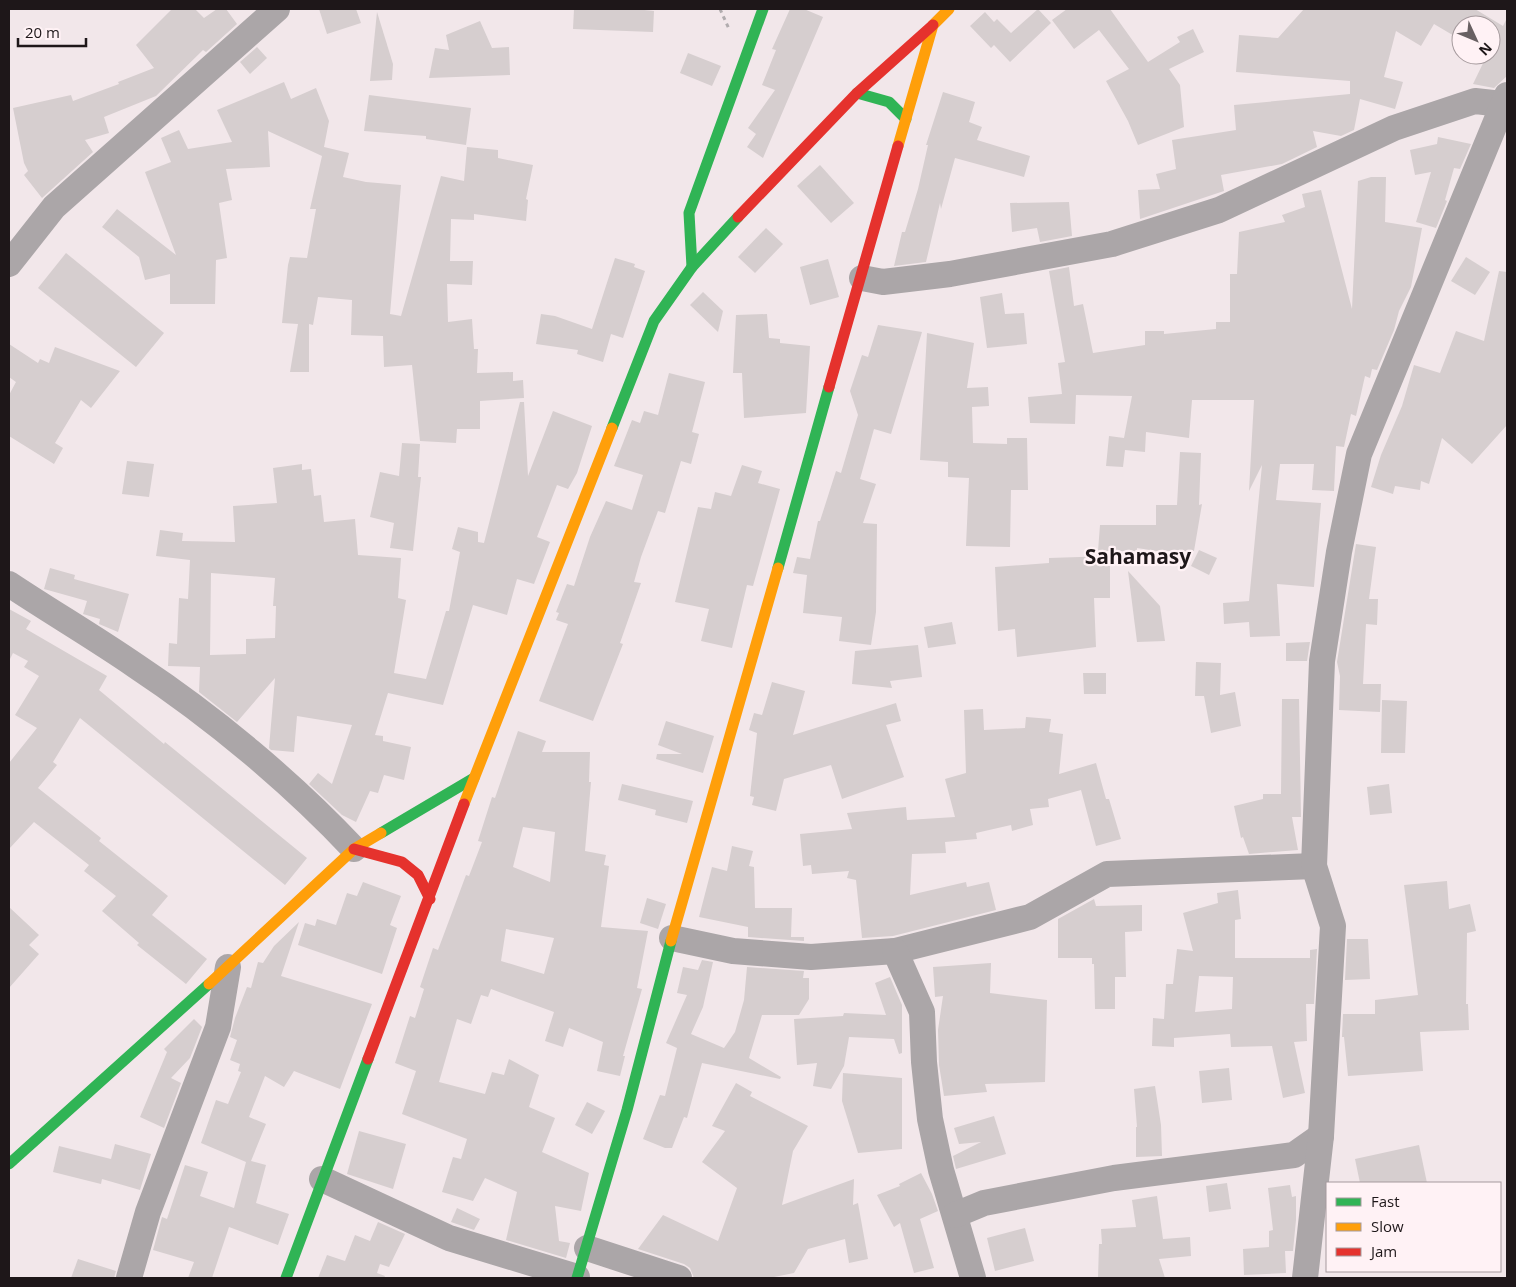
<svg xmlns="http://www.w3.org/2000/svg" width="1516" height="1287" font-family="'Open Sans',sans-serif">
	<rect width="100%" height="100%" fill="#f2e7ea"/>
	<g fill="#d6cecf" fill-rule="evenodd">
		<polygon points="172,9 195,9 204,18 217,9 226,9 237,24 206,52 203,50 156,96 104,117 109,133 85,140 93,152 42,198 24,175 28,171 24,163 13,108 71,95 73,101 119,84 118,82 154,68 136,45"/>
		<polygon points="319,9 356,9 361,23 327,34"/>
		<polygon points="574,9 635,9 654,11 653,32 573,29"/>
		<polygon points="790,9 804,9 823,17 763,158 747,147 756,134 748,128 775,90 762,85 776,50 772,49"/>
		<polygon points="1038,9 1051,23 1010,62 994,45 991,48 970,26 985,12 994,22 997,19 1011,33"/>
		<polygon points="1067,9 1110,9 1148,62 1180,42 1177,37 1193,29 1204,52 1169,69 1180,85 1184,127 1138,145 1128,121 1106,81 1129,69 1099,30 1074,49 1052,20"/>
		<polygon points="1304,9 1475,9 1503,26 1507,18 1507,76 1494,88 1473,84 1487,55 1491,55 1491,25 1461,25 1461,40 1434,24 1421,46 1396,31 1384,77 1403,82 1395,109 1360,99 1354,130 1341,136 1313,131 1317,147 1282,164 1221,175 1224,191 1140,219 1138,190 1160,189 1156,174 1176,169 1172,140 1236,130 1234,105 1350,94 1350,81 1236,72 1239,35 1278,38"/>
		<polygon points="377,12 393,64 392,80 370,81"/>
		<polygon points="480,21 492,48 509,47 510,75 429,78 435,48 449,50 446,35"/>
		<polygon points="257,47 267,58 250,74 240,62"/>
		<polygon points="688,53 721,66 712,86 680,73"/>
		<polygon points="284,82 291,99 316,88 329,121 324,147 349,153 343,177 366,182 401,185 390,314 401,316 441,176 464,181 467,147 498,150 498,158 533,165 526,199 528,200 526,221 474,214 474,220 451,219 450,261 473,261 472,285 447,284 448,322 472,319 474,349 478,349 477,373 513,372 513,381 523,380 524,398 480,401 480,429 457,429 456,443 420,441 412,365 384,367 383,336 351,335 352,300 318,297 313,325 309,324 309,372 290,372 298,324 282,323 288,265 290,257 307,258 316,209 310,209 322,156 268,131 270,167 226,169 232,200 219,203 227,258 216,260 215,304 170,304 170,274 145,280 139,257 102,227 117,209 176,255 145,172 171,162 161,138 179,130 188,149 232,142 217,110"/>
		<polygon points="943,92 975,102 969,122 982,127 977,140 1030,156 1024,177 955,158 941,209 940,203 926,262 894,266 902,232 905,232 918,189 928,145 926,145"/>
		<polygon points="369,95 471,108 466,145 426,139 426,136 364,131"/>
		<polygon points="1438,137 1471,144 1460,169 1454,168 1445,200 1447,201 1436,228 1416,222 1431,172 1415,175 1410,150 1437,144"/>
		<polygon points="820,165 854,203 831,223 797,186"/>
		<polygon points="1371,177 1386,177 1385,222 1422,228 1411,287 1399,311 1394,330 1377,370 1372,369 1370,378 1365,376 1356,416 1351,414 1344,447 1336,446 1334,491 1312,490 1314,464 1280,464 1276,500 1321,503 1314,587 1277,584 1280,636 1250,637 1249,622 1224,624 1223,603 1249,601 1262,465 1249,491 1254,400 1192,400 1189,438 1146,432 1145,452 1125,450 1123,467 1106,466 1109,436 1124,438 1132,396 1076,395 1075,424 1030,423 1028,397 1062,394 1058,363 1065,362 1049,271 1069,267 1074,306 1083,304 1093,353 1145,345 1145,331 1164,331 1164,334 1216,329 1216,322 1230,322 1230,274 1237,274 1239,232 1285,222 1282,215 1305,207 1302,194 1321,190 1352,309 1358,181"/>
		<polygon points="1069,202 1072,236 1040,242 1037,228 1012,232 1010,203"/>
		<polygon points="766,228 783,244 755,273 738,257"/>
		<polygon points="66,253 164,333 136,367 38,288"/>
		<polygon points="1466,257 1490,272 1475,295 1451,281"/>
		<polygon points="615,258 635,264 634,267 645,271 623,338 611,334 603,362 577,354 578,350 536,344 541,314 555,316 592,329"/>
		<polygon points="828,259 839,297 810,305 800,267"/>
		<polygon points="1499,271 1507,272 1507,425 1472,464 1442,438 1429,484 1421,481 1420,490 1395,486 1393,494 1371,487 1381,455 1402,406 1414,365 1440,373 1456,331 1484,341"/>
		<polygon points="703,292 723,311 718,332 690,305"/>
		<polygon points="1002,293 1005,314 1024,313 1027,344 987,348 980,297"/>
		<polygon points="767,314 769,338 780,339 780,343 810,346 806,413 744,418 742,373 733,373 736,315"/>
		<polygon points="878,325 922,332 891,434 874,429 860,479 876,484 863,523 877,524 876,612 871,645 839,641 842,617 803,613 807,575 793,573 797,557 810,559 818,521 820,521 836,471 841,473 858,415 850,391 862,355 868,357"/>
		<polygon points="927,333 974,343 967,388 988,387 989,406 972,407 973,443 1007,444 1007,438 1027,438 1028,490 1011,490 1010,547 966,546 969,478 948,477 948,462 920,460"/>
		<polygon points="9,344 38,363 40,359 49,363 55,347 120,371 91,408 81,400 55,443 63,448 54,464 9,436 9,395 16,382 9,377"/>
		<polygon points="669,373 705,382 692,432 699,434 691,464 681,461 665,513 658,511 641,557 634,582 641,583 620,643 623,644 593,721 539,701 568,624 556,620 559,613 556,612 567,584 574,586 590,537 606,501 632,510 643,475 614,466 632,420 640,423 644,411 658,415"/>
		<path d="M520 402H524L528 476 553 411 592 426 577 473 568 489 557 485 537 537 550 542 534 584 517 579 507 615 473 605 443 705 388 693 375 735 383 736V741L411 747 404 780 384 775 378 793 370 791 356 822 342 815 309 784 318 773 332 784 352 725 297 716 294 752 271 750 269 748 275 678 237 722 199 692 200 667 168 666 169 643 177 644 179 598 188 599 190 560 156 556 160 530 183 533 182 541 235 542 233 506 277 503 273 468 302 464V470L311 469 314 496 321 495 324 522 355 519 358 555 401 558 398 598 406 600 394 673 426 679 446 611H449L460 552 452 549 458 527 478 532V542L484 543ZM211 573 275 578 273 606H276L275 638 246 639V654L210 655Z"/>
		<polygon points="402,443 420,444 418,477 421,477 413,551 390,548 394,523 370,517 380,472 399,476"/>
		<polygon points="1180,452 1201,453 1199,505 1202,504 1194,551 1156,551 1137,548 1137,551 1098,551 1100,525 1156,525 1156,505 1177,505"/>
		<polygon points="127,461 154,464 149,497 122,494"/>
		<polygon points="742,465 762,471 758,483 780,489 753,586 747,585 732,648 701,641 709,609 675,602 698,507 711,509 715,492 731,496"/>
		<polygon points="1356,544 1376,547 1369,599 1378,599 1377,625 1366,624 1363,684 1381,684 1380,712 1339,710 1340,676 1337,662"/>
		<polygon points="1199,550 1217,558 1209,575 1191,566"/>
		<polygon points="1110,556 1110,598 1094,598 1096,647 1017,657 1015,629 998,631 995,567 1049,563 1049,558"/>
		<polygon points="50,568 75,575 74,579 129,594 118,632 99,624 100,619 83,614 87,601 44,589"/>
		<polygon points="1128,571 1160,606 1165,641 1137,642"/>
		<polygon points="9,609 31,621 26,629 107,676 99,690 164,744 165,742 307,858 285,885 80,718 53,762 57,765 38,788 101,838 99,841 168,896 152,915 207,959 186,984 137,945 139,943 102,911 116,896 84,871 89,865 34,822 9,849 9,763 37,728 15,715 39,676 24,667 28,661 13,653 9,661"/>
		<polygon points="952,622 956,644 928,648 924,627"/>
		<polygon points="1310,642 1307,661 1286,661 1286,643"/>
		<polygon points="918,645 922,677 890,681 892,688 852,684 855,651"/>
		<polygon points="1196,662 1221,663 1220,695 1235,692 1241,726 1211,733 1204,696 1195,696"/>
		<polygon points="1083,673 1106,673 1106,694 1084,694"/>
		<polygon points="772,682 805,691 793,735 896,703 901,721 886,725 904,777 842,799 831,765 784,779 776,811 752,805 754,797 750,796 757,733 749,730 754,713 762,715"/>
		<polygon points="1282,699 1299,699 1301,817 1292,817 1298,850 1249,854 1243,837 1241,838 1234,806 1263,799 1263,794 1281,794"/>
		<polygon points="1382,700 1407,701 1405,753 1381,753"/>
		<polygon points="983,709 984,730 1025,728 1026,717 1051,719 1049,732 1063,734 1059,774 1096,763 1106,799 1109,799 1121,839 1096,846 1081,790 1048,799 1049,807 1030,809 1033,825 1012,831 1011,825 976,833 977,839 945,842 946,853 912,854 910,895 966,882 967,887 989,882 996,910 893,936 862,938 856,880 847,878 849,871 812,874 811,865 803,866 800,834 852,829 847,813 906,807 907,820 955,817 945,779 966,773 964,710"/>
		<polygon points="666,721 714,736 703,773 656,759 657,754 682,754 658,745"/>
		<path d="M518 731 546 741 542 752H590L589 782H591L585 851 606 855 604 865 609 866 601 927 648 931 637 988 642 989 623 1056H625L620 1076 597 1071 603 1042 569 1028 563 1047 545 1041 554 1012 491 989 488 997 481 995 471 1024 457 1019 439 1082 485 1094 492 1072 504 1075 509 1059 539 1075 529 1107 555 1118 542 1152 589 1173 581 1211 555 1206 559 1241 570 1243 566 1258 506 1240 517 1192 485 1178 473 1201 442 1192 453 1157 461 1159 467 1139 402 1114 416 1071 395 1063 410 1016 415 1018 424 989 420 987 433 948 438 950 466 875 469 876 482 842 478 841 492 797 495 798ZM523 827 555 832 550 882 513 867ZM506 929 554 938 544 974 501 961Z"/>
		<polygon points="622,784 693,801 687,823 655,815 656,810 618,800"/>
		<polygon points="1389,784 1392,813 1370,815 1367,787"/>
		<polygon points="732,846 753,851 749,866 754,867 755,908 792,908 791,937 804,937 804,941 748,937 748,927 699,917 712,867 727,871"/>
		<polygon points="1447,881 1449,909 1470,904 1476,931 1467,933 1466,1004 1468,1004 1469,1030 1420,1032 1423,1071 1348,1076 1344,1037 1342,1037 1343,1014 1375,1014 1375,1000 1418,995 1404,885"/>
		<polygon points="363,882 401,896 390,925 397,928 382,974 298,945 305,923 315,926 317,919 336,925 347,893 357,896"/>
		<path d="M1238 890 1241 919 1235 920V958H1310V950L1317 949 1314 1004H1306L1307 1041 1294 1042 1305 1093 1283 1098 1272 1046 1231 1047 1230 1034 1174 1038V1047L1152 1046 1153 1018 1164 1019 1166 984H1173L1177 949 1193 951 1183 913 1218 903 1217 893ZM1199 976 1233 977 1232 1009 1195 1012Z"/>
		<polygon points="647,898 666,904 658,929 640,923"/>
		<polygon points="1094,899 1096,906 1142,905 1142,931 1125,932 1126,977 1115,977 1115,1009 1095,1009 1094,964 1092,964 1092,958 1058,958 1058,919"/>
		<polygon points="9,907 39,935 29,945 39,954 9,988"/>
		<polygon points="299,922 281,976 372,1004 340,1089 294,1071 284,1087 265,1076 249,1117 266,1124 251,1161 266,1165 256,1203 289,1214 278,1245 229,1227 212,1278 188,1278 194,1262 153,1250 162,1217 167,1219 185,1165 208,1172 200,1196 234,1208 246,1162 201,1143 216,1100 228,1104 241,1072 238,1071 240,1064 230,1060 237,1040 230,1037 235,1018 247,987 251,988 258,962 263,963 274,946"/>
		<polygon points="1347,939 1368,939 1370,979 1345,980"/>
		<polygon points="702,960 713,962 703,1007 691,1034 724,1048 735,1032 744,1000 747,967 804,971 803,978 809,978 809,999 799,1015 762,1015 749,1058 781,1077 780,1079 702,1063 687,1118 684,1117 672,1148 665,1148 643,1139 660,1095 665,1096 677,1048 666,1043 687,995 677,993 683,967 698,970"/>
		<polygon points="991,963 990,993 1047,1000 1045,1082 985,1084 987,1092 944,1096 939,1065 938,1030 943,996 935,997 933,967"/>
		<polygon points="890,977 902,1005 902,1053 899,1054 894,1039 849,1037 844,1066 831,1089 813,1086 817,1063 797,1065 794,1019 843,1016 844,1013 886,1015 875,983"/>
		<polygon points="194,1019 202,1027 190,1058 171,1078 181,1083 164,1128 140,1117 167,1052 164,1049"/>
		<polygon points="1229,1068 1232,1100 1202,1103 1199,1071"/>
		<polygon points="843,1073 902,1078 902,1149 858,1153 842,1101"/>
		<polygon points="736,1083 752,1092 750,1096 808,1126 793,1151 782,1205 854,1179 853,1205 858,1203 868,1259 849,1263 845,1239 808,1249 794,1273 769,1278 694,1278 690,1268 684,1264 638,1249 663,1215 718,1241 737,1188 702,1162 725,1131 712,1126"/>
		<polygon points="1155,1086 1161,1125 1162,1156 1136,1157 1136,1127 1137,1127 1134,1089"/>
		<polygon points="587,1102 605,1111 592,1134 575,1125"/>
		<polygon points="994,1116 1006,1154 956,1169 953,1156 981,1142 959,1144 954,1128"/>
		<polygon points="359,1131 406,1144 393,1189 347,1174"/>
		<polygon points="115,1144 151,1154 140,1190 102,1179 101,1184 53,1172 59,1146 111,1159"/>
		<polygon points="1419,1145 1427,1183 1360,1183 1355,1159"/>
		<polygon points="921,1173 932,1194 938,1211 920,1219 934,1268 914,1273 900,1223 894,1227 877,1195 900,1186 899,1184"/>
		<polygon points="1227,1183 1231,1209 1209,1212 1206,1186"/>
		<polygon points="1290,1185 1292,1197 1296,1196 1296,1220 1293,1251 1285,1251 1286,1273 1244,1275 1243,1249 1269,1247 1269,1231 1273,1230 1268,1188"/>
		<polygon points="1157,1196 1163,1239 1190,1237 1191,1256 1159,1259 1165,1278 1098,1278 1099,1244 1102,1244 1101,1229 1136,1227 1132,1200"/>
		<polygon points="457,1208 480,1219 474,1230 451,1222"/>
		<polygon points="378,1222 405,1234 389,1267 380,1264 377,1273 385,1276 384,1278 318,1278 327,1255 345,1261 355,1235 370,1241"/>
		<polygon points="1025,1228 1034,1261 995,1271 987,1238"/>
		<polygon points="78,1259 116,1271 114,1278 71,1278"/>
	</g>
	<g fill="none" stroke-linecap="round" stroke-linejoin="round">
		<polyline stroke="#b1acae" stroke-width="3" stroke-dasharray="4 4" stroke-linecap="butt" points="720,9 729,29"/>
		<g stroke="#aba6a8" stroke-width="26">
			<polyline points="9,264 54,207 277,9"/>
			<polyline points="862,278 883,282 950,274 1112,244 1219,210 1394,128 1475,101 1502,104"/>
			<path d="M9 584C51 612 94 637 136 666 213 717 291 782 354 849"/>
			<polyline points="672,938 733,951 811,957 895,951 1030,917 1107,874 1314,866"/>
			<polyline points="895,951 922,1012 924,1062 930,1119 941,1170 973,1278"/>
			<polyline points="322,1179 449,1238 577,1277"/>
			<polyline points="955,1215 984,1203 1114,1178 1294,1155 1321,1136"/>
			<polyline points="587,1248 679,1278"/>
			<polyline points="129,1278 148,1212 218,1027 228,967"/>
			<polyline points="1305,1278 1321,1136 1333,926 1314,866 1322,661 1339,552 1359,454 1507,95"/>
		</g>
		<g stroke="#30b455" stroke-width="11">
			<polyline points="857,93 889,102 906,119"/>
			<polyline points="692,267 689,213 763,9"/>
			<polyline points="612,428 654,321 692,267 738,217"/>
			<polyline points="778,568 829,387"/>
			<polyline points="381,833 474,778"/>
			<polyline points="9,1164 209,984"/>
			<polyline points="286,1278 368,1059"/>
			<polyline points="577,1278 627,1110 671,941"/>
		</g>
		<g stroke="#ff9f0a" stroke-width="11">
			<polyline points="898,146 933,25 949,9"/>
			<polyline points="464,804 612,428"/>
			<polyline points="671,941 778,568"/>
			<polyline points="209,984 354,849 381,833"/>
		</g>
		<g stroke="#e5322d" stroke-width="11">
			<polyline points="738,217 857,93 933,25"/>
			<polyline points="829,387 898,146"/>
			<polyline points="354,849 402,862 418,875 430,899"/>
			<polyline points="368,1059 464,804"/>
		</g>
	</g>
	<g text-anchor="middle" stroke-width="4.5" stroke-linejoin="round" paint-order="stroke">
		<g font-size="21" font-weight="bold" fill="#1e1719" stroke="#fff2f5">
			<text x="1138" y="564">Sahamasy</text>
		</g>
	</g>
	<rect width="1516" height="1287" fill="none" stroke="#1e1719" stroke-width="20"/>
	<rect x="1326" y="1182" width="175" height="90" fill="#fff2f5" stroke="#a59a9d"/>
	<rect x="1336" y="1198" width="25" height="8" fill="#30b455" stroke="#a59a9d"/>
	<text x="1371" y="1207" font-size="15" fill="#1e1719">Fast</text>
	<rect x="1336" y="1223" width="25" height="8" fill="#ff9f0a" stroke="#a59a9d"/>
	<text x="1371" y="1232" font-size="15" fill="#1e1719">Slow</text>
	<rect x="1336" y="1248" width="25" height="8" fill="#e5322d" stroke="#a59a9d"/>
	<text x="1371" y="1257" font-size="15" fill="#1e1719">Jam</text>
	<g transform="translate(1476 40) rotate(134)"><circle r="24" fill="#fff2f5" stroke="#a59a9d"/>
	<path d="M0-4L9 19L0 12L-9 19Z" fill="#686062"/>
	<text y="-8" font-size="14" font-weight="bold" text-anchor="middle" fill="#1e1719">N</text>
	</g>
	<path d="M18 38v8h68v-8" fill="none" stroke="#1e1719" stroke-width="2.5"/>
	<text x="25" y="38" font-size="15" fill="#1e1719" stroke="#fff2f5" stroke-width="4" paint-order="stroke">20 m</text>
</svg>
